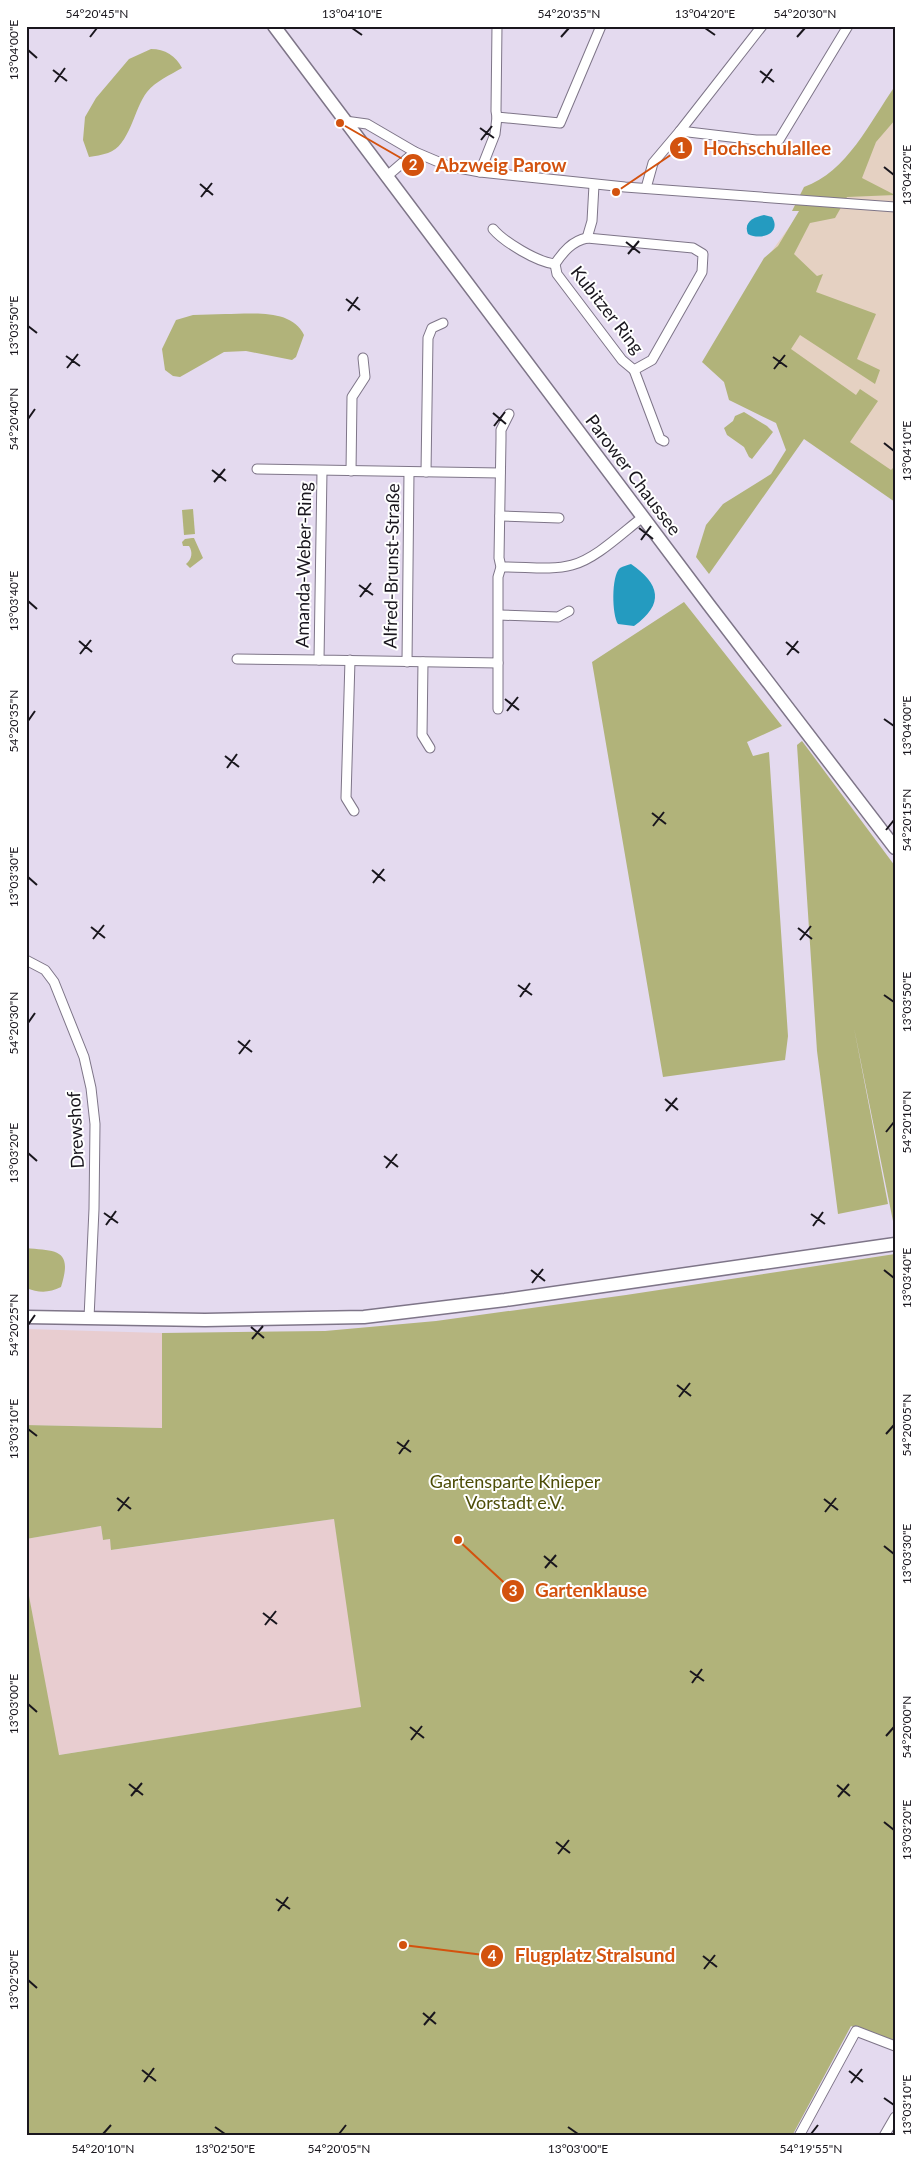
<svg xmlns="http://www.w3.org/2000/svg" width="921" height="2162" font-family="Lato,sans-serif">
	<rect width="100%" height="100%" fill="#e4daef"/>
	<g fill="#e8cdd0">
		<polygon points="26,1329 162,1333 163,1428 26,1425"/>
		<polygon points="334,1519 353,1637 361,1708 58,1755 26,1580 26,1539 101,1526 103,1540 110,1539 112,1550"/>
	</g>
	<polygon fill="#e5d1c2" points="895,93 895,495 705,362 766,259 825,178 850,157"/>
	<g fill="#b1b37a">
		<path d="M151 49C165 49 176 56 182 68 170 75 156 81 147 92 134 108 130 146 108 153 102 155 95 156 89 157L83 140 85 117 96 98 129 59Z"/>
		<path d="M895 86V120L876 142 862 178 895 195 847 197 835 218 810 223 794 254 817 276 823 274 816 292 876 314 857 359 880 370 875 384 800 335 791 349 856 395 860 389 878 401 850 442 891 470 895 466V502L804 439 709 574 696 557 706 525 723 504 771 474 786 450 776 423 729 400 724 382 702 362 764 258 778 246 799 211H792L804 187C847 172 870 122 895 86Z"/>
		<path d="M225 314C250 314 292 308 304 335L296 357 292 360 246 351 224 352 180 377 173 376 165 370 162 349 176 320 193 315Z"/>
		<polygon points="744,412 767,426 773,432 752,459 749,457 744,447 727,435 724,428 733,421 735,416"/>
		<polygon points="193,509 195,534 184,535 182,510"/>
		<path d="M192 538H194L203 558 190 568 186 564C192 559 193 552 189 546H183L182 542 185 539Z"/>
		<polygon points="684,602 782,726 747,742 753,756 769,752 788,1036 785,1060 663,1077 592,662"/>
		<polygon points="802,741 895,866 895,1231 854,1028 888,1204 838,1214 817,1051 797,745"/>
		<path d="M26 1248C57 1251 73 1249 61 1287 49 1293 39 1293 26 1288Z"/>
		<polygon points="895,1254 895,2043 851,2026 792,2136 26,2136 26,1580 59,1755 361,1707 334,1519 111,1550 110,1539 103,1540 101,1526 26,1539 26,1425 162,1428 162,1333 325,1331 436,1321 626,1295"/>
	</g>
	<g fill="#249bc0">
		<path d="M764 215 772 217C782 233 761 241 748 234 743 222 754 217 764 215Z"/>
		<path d="M631 564C660 584 665 604 634 626L618 624C612 615 611 576 620 568 623 566 628 565 631 564Z"/>
	</g>
	<g fill="none" stroke-linecap="round" stroke-linejoin="round">
		<g stroke="#7e7588" stroke-width="11">
			<g id="street">
				<polyline points="497,26 496,111 497,117 560,123 601,26"/>
				<polyline points="762,26 680,131 756,140 779,140 848,26"/>
				<polyline points="345,121 367,124 415,152 448,166 480,172 625,187 895,207"/>
				<polyline points="480,172 495,134 497,117"/>
				<polyline points="386,177 415,152"/>
				<polyline points="646,188 653,163 680,131"/>
				<path d="M493 229C504 242 537 262 555 264"/>
				<path d="M587 238 693 248 703 254 702 272 652 360 634 370 622 360 557 274 555 264C563 252 572 241 587 238Z"/>
				<polyline points="587,238 592,221 594,185"/>
				<polyline points="634,370 660,439 664,441"/>
				<polyline points="257,469 500,473"/>
				<polyline points="322,471 319,660 498,663 498,577 501,567 499,558 501,439 501,430 509,414"/>
				<polyline points="351,471 352,397 365,377 363,358"/>
				<polyline points="426,472 428,338 432,328 443,323"/>
				<polyline points="500,516 559,518"/>
				<path d="M501 567C523 566 550 571 572 565 596 559 623 532 643 517"/>
				<polyline points="499,615 558,617 569,611"/>
				<polyline points="237,659 319,660"/>
				<polyline points="350,660 346,798 354,811"/>
				<polyline points="407,662 409,472"/>
				<polyline points="423,662 422,735 430,748"/>
				<polyline points="498,709 498,663"/>
				<polyline points="26,960 45,970 54,982 84,1057 91,1088 95,1124 94,1209 89,1318"/>
				<polyline points="799,2136 856,2031 895,2046"/>
				<polyline points="884,2136 895,2117"/>
			</g>
		</g>
		<g stroke="#7e7588" stroke-width="15">
			<g id="secondary">
				<polyline points="274,26 709,605 895,848"/>
				<polyline points="26,1317 205,1320 364,1317 505,1300 895,1244"/>
			</g>
		</g>
		<use href="#street" stroke="#fff" stroke-width="9"/>
		<use href="#secondary" stroke="#fff" stroke-width="12"/>
	</g>
	<path fill="none" stroke="#19161d" stroke-width="2" d="M352 28 362 35M705 28 715 35M90 37 97 28M561 37 569 28M797 37 805 28M28 50 37 58M53 70 67 81M760 71 774 82M55 82 65 68M762 83 772 69M480 128 494 138M481 140 492 126M884 167 894 175M200 184 213 195M201 197 212 183M626 242 640 253M628 254 639 241M346 299 360 310M348 311 358 297M28 326 37 333M66 356 80 366M773 357 787 367M67 368 78 354M774 369 785 355M493 413 506 424M28 419 35 409M494 426 505 412M884 443 894 451M212 470 226 481M214 482 225 469M639 528 653 539M641 540 651 526M359 585 373 595M360 597 371 583M28 601 37 609M79 641 92 652M786 642 799 653M80 654 91 640M787 655 798 641M505 699 519 710M507 711 518 697M884 719 894 726M28 721 35 711M225 756 239 767M227 768 237 754M652 813 666 824M653 826 664 812M886 830 894 820M372 870 385 881M28 877 37 885M373 883 384 869M91 927 105 938M798 928 812 939M93 939 104 925M800 940 811 926M518 985 532 995M884 995 894 1002M520 997 530 983M28 1023 35 1013M238 1041 252 1052M239 1054 250 1040M665 1099 678 1110M666 1111 677 1098M886 1132 894 1122M28 1153 37 1161M384 1156 398 1167M386 1168 397 1154M104 1213 118 1223M811 1214 825 1224M106 1225 116 1211M813 1226 823 1212M531 1270 545 1281M884 1270 894 1278M532 1283 543 1269M28 1325 35 1315M251 1327 264 1338M252 1339 263 1326M677 1385 691 1396M679 1397 690 1383M28 1429 37 1436M886 1434 894 1425M397 1442 411 1452M399 1454 409 1440M117 1498 131 1509M824 1499 838 1510M118 1511 129 1497M825 1512 836 1498M884 1546 894 1554M544 1556 557 1567M545 1568 556 1555M263 1613 277 1624M265 1625 276 1611M690 1671 704 1681M692 1683 702 1669M28 1704 37 1712M410 1727 424 1738M886 1736 894 1727M411 1740 422 1726M129 1784 143 1795M837 1785 850 1796M131 1796 142 1783M838 1797 849 1784M884 1822 894 1830M556 1842 570 1853M558 1854 569 1840M276 1899 290 1909M278 1911 288 1897M703 1956 717 1967M704 1969 715 1955M28 1980 37 1988M423 2013 436 2024M424 2025 435 2012M142 2070 156 2081M849 2071 863 2082M144 2082 154 2068M851 2083 862 2069M884 2098 894 2105M215 2127 225 2134M568 2127 578 2134M103 2134 111 2125M339 2134 346 2125M811 2134 818 2125"/>
	<g text-anchor="middle" stroke-width="4" stroke-linejoin="round" paint-order="stroke">
		<g font-size="18" fill="#19161d" stroke="#fff">
			<text transform="translate(607 310) rotate(52)" y="6">Kubitzer Ring</text>
			<text transform="translate(633 475) rotate(53)" y="6">Parower Chaussee</text>
			<text transform="translate(304 565) rotate(-89)" y="6">Amanda-Weber-Ring</text>
			<text transform="translate(392 566) rotate(-89)" y="6">Alfred-Brunst-Straße</text>
			<text transform="translate(76 1130) rotate(-93)" y="6">Drewshof</text>
		</g>
		<g font-size="18" fill="#4d4d07" stroke="#fff">
			<text x="515" y="1488">Gartensparte Knieper<tspan x="515" dy="21">Vorstadt e.V.</tspan></text>
		</g>
	</g>
	<path fill="none" stroke="#d3520e" stroke-width="2" d="M616 192L681 148M340 123L413 165M458 1540L513 1591M403 1945L492 1956"/>
	<g fill="#d3520e" stroke="#fff" stroke-width="2">
		<circle cx="616" cy="192" r="5"/>
		<circle cx="340" cy="123" r="5"/>
		<circle cx="458" cy="1540" r="5"/>
		<circle cx="403" cy="1945" r="5"/>
		<circle cx="681" cy="148" r="12"/>
		<circle cx="413" cy="165" r="12"/>
		<circle cx="513" cy="1591" r="12"/>
		<circle cx="492" cy="1956" r="12"/>
	</g>
	<g font-size="15" text-anchor="middle" font-weight="bold" fill="#fff">
		<text x="681" y="153">1</text>
		<text x="413" y="170">2</text>
		<text x="513" y="1596">3</text>
		<text x="492" y="1961">4</text>
	</g>
	<g font-size="19" text-anchor="middle" font-weight="bold" fill="#d3520e" stroke="#fff" stroke-width="4" stroke-linejoin="round" paint-order="stroke">
		<text x="767" y="155">Hochschulallee</text>
		<text x="501" y="172">Abzweig Parow</text>
		<text x="591" y="1597">Gartenklause</text>
		<text x="595" y="1962">Flugplatz Stralsund</text>
	</g>
	<rect width="921" height="2162" fill="none" stroke="#ffffff" stroke-width="55"/>
	<rect x="28" y="28" width="866" height="2106" fill="none" stroke="#19161d" stroke-width="2"/>
	<g font-size="12" text-anchor="middle" fill="#19161d">
		<text x="97" y="18">54°20'45"N</text>
		<text x="352" y="18">13°04'10"E</text>
		<text x="569" y="18">54°20'35"N</text>
		<text x="705" y="18">13°04'20"E</text>
		<text x="805" y="18">54°20'30"N</text>
		<text transform="translate(14 50) rotate(-90)" y="4">13°04'00"E</text>
		<text transform="translate(907 175) rotate(-90)" y="4">13°04'20"E</text>
		<text transform="translate(14 326) rotate(-90)" y="4">13°03'50"E</text>
		<text transform="translate(14 419) rotate(-90)" y="4">54°20'40"N</text>
		<text transform="translate(907 451) rotate(-90)" y="4">13°04'10"E</text>
		<text transform="translate(14 601) rotate(-90)" y="4">13°03'40"E</text>
		<text transform="translate(14 721) rotate(-90)" y="4">54°20'35"N</text>
		<text transform="translate(907 726) rotate(-90)" y="4">13°04'00"E</text>
		<text transform="translate(907 820) rotate(-90)" y="4">54°20'15"N</text>
		<text transform="translate(14 877) rotate(-90)" y="4">13°03'30"E</text>
		<text transform="translate(907 1002) rotate(-90)" y="4">13°03'50"E</text>
		<text transform="translate(14 1023) rotate(-90)" y="4">54°20'30"N</text>
		<text transform="translate(907 1122) rotate(-90)" y="4">54°20'10"N</text>
		<text transform="translate(14 1153) rotate(-90)" y="4">13°03'20"E</text>
		<text transform="translate(907 1278) rotate(-90)" y="4">13°03'40"E</text>
		<text transform="translate(14 1325) rotate(-90)" y="4">54°20'25"N</text>
		<text transform="translate(907 1425) rotate(-90)" y="4">54°20'05"N</text>
		<text transform="translate(14 1429) rotate(-90)" y="4">13°03'10"E</text>
		<text transform="translate(907 1554) rotate(-90)" y="4">13°03'30"E</text>
		<text transform="translate(14 1704) rotate(-90)" y="4">13°03'00"E</text>
		<text transform="translate(907 1727) rotate(-90)" y="4">54°20'00"N</text>
		<text transform="translate(907 1830) rotate(-90)" y="4">13°03'20"E</text>
		<text transform="translate(14 1980) rotate(-90)" y="4">13°02'50"E</text>
		<text transform="translate(907 2105) rotate(-90)" y="4">13°03'10"E</text>
		<text x="103" y="2153">54°20'10"N</text>
		<text x="225" y="2153">13°02'50"E</text>
		<text x="339" y="2153">54°20'05"N</text>
		<text x="578" y="2153">13°03'00"E</text>
		<text x="811" y="2153">54°19'55"N</text>
	</g>
</svg>
